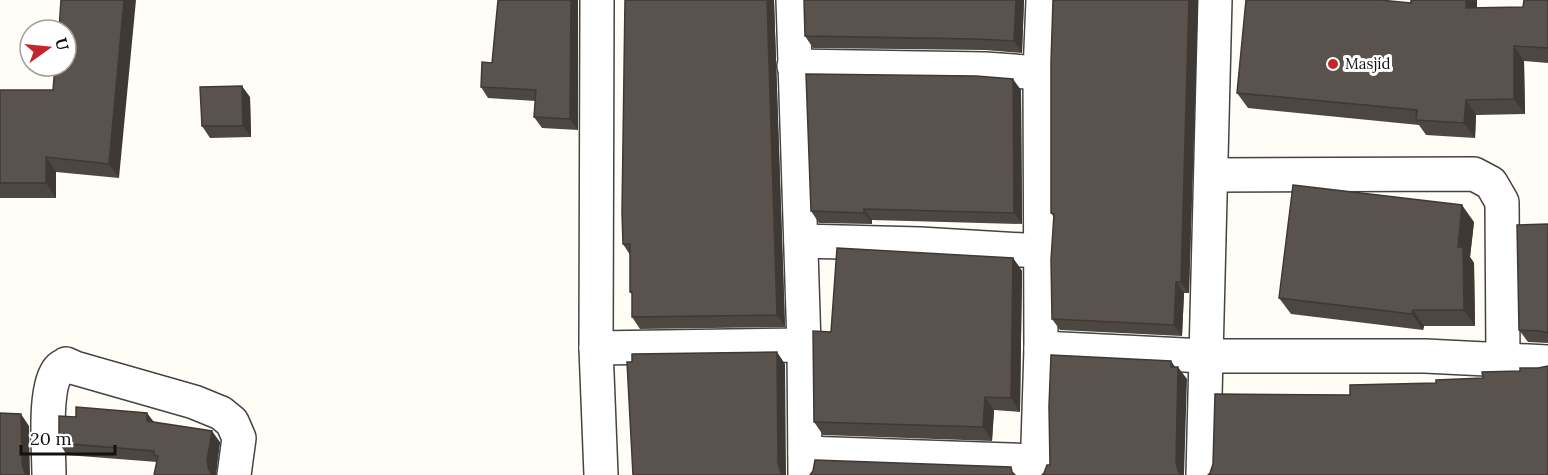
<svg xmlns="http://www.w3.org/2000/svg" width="1548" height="475" font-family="Lora,serif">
	<rect width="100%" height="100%" fill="#fffdf5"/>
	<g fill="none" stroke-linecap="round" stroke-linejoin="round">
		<g stroke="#444" stroke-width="36">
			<g id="minor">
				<polyline points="597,0 596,348 601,475"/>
				<polyline points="793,0 804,345 805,475"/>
				<polyline points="794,66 985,69 1040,73"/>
				<polyline points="1212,175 1474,174 1491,183 1502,202 1503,360"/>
				<polyline points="801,241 920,244 1040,251"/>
				<polyline points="596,348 804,345"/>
				<polyline points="1041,348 1205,356 1425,356 1548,362"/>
				<polyline points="805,453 1037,461"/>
				<path d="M49 475C49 451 43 387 59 369 60 367 65 365 66 364L75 368 194 402 221 413 232 422 239 438 234 475"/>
				<polyline points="1037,475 1041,348 1040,73 1043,0"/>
				<polyline points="1203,475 1215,0"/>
			</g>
		</g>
		<use href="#minor" stroke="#fff" stroke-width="33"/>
	</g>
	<g fill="#4d4742">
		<polygon points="498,0 578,0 578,130 542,128 534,117 536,101 488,98 481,87 492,63"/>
		<polygon points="774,0 785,327 640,329 632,317 632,294 630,292 630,255 623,244"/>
		<polygon points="1024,0 1022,53 985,50 813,48 805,36"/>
		<polygon points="1053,0 1198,0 1189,293 1184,293 1182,336 1060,330 1052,319 1054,217 1051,213"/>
		<polygon points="1411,0 1477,0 1477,8 1523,7 1548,0 1548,63 1524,61 1525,114 1476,115 1475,138 1426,135 1419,125 1248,108 1237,93 1411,3"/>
		<polygon points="55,66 119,178 56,172 56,198 0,198 0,90 53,90"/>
		<polygon points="1021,90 1022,224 872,220 872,224 819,223 811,211"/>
		<polygon points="250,97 251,137 210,138 202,126"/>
		<polygon points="1474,222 1470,257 1474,263 1475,326 1424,326 1423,330 1291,314 1279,298"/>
		<polygon points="1548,224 1548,343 1528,342 1519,330"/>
		<polygon points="1013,258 1022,271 1020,412 994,410 992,441 823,435 814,422 831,332"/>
		<polygon points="147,413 154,422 220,442 215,472 157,462 67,455 59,443 76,417"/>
	</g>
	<g fill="#3f3936">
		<polygon points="124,0 136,0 119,178 109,164"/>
		<polygon points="571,0 578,0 578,130 570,119"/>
		<polygon points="767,0 774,0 785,327 777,315"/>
		<polygon points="1016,0 1024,0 1022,53 1014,41"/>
		<polygon points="1189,0 1198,0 1189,293 1181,282"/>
		<polygon points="1466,0 1477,0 1477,23 1466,8"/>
		<polygon points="1514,46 1524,61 1525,114 1514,99"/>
		<polygon points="1013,79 1021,90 1022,224 1014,213"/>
		<polygon points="242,86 250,97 251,137 243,126"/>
		<polygon points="1466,100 1476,115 1475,138 1464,123"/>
		<polygon points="46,157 56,172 56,198 46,183"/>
		<polygon points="1462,205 1474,222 1470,257 1474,263 1475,326 1464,310 1458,247"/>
		<polygon points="864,209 872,220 872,224 864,213"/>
		<polygon points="1013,258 1022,271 1020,412 1011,398"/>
		<polygon points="1176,282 1184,293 1182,336 1174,325"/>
		<polygon points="1413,310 1424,326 1423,330 1412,314"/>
		<polygon points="777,352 785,364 786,475 782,475 778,463"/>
		<polygon points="1171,361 1178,371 1178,367 1187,379 1184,475 1180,475 1178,471 1176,463"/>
		<polygon points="985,397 994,410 992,441 983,427"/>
		<polygon points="147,413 155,425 147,421"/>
		<polygon points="21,414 29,426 30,475 26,475 22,464"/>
		<polygon points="212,431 220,442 216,475 212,475 209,470 207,461"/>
	</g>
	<g fill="#5a524d" stroke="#3f3936" stroke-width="1.5">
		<polygon points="61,0 124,0 109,164 46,157 46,183 0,183 0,90 53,90 55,66 66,66 66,30 59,30"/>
		<polygon points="498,0 571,0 570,119 534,117 536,90 481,87 482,62 492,63"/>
		<polygon points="625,0 767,0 777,315 632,317 632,292 630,292 630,244 623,244 622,212"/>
		<polygon points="804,0 1016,0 1014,41 977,39 805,36"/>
		<polygon points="1053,0 1189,0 1181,282 1176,282 1174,325 1052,319 1051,260 1054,214 1051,213 1051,62"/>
		<polygon points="1246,0 1380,0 1411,3 1411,0 1466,0 1466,8 1523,7 1524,0 1548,0 1548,48 1514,46 1514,99 1466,100 1464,123 1416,120 1417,110 1237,93"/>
		<polygon points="806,74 976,76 1013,79 1014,213 864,209 864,213 811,211"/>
		<polygon points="242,86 243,126 202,126 200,87"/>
		<polygon points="1293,185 1462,205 1458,247 1463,247 1464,310 1413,310 1412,314 1279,298"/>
		<polygon points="1548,224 1548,333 1541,331 1519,330 1517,225"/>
		<polygon points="837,248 1013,258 1011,398 985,397 983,427 814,422 813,331 831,332"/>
		<polygon points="777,352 778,463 781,473 783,475 633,475 627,362 632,362 632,354"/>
		<polygon points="1051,355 1171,361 1171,367 1178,367 1176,463 1178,471 1181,475 1042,475 1044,473 1047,465 1050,465 1049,406"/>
		<polygon points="1548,366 1548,475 1208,475 1210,473 1213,464 1215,394 1350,395 1350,385 1436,383 1436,380 1483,378 1482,372 1520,371 1520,368 1538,368"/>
		<polygon points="76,407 147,413 147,421 212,431 207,461 209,470 212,475 154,475 158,456 154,455 154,451 59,443 59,416 76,417"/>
		<polygon points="0,413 21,414 22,464 25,473 27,475 0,475"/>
		<polygon points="815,460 1011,467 1012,472 1015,475 810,475 813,471"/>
	</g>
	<circle fill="#c4262e" stroke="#fff" stroke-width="2" cx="1333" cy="64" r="6"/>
	<g text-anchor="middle" stroke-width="6" stroke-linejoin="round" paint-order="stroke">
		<g font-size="15" fill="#111" stroke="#fff" text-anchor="start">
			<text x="1345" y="69">Masjid</text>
		</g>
	</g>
	<g transform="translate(48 48) rotate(75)"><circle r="28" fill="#ffffff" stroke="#a0a0a0" stroke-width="1.5"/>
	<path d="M0-4.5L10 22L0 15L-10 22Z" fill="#c4262e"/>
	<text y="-9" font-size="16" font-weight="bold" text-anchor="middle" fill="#111111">U</text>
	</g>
	<path d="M21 445v9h94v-9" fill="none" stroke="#111111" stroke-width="3"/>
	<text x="30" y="445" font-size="18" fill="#111111" stroke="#ffffff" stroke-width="4.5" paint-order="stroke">20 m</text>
</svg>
